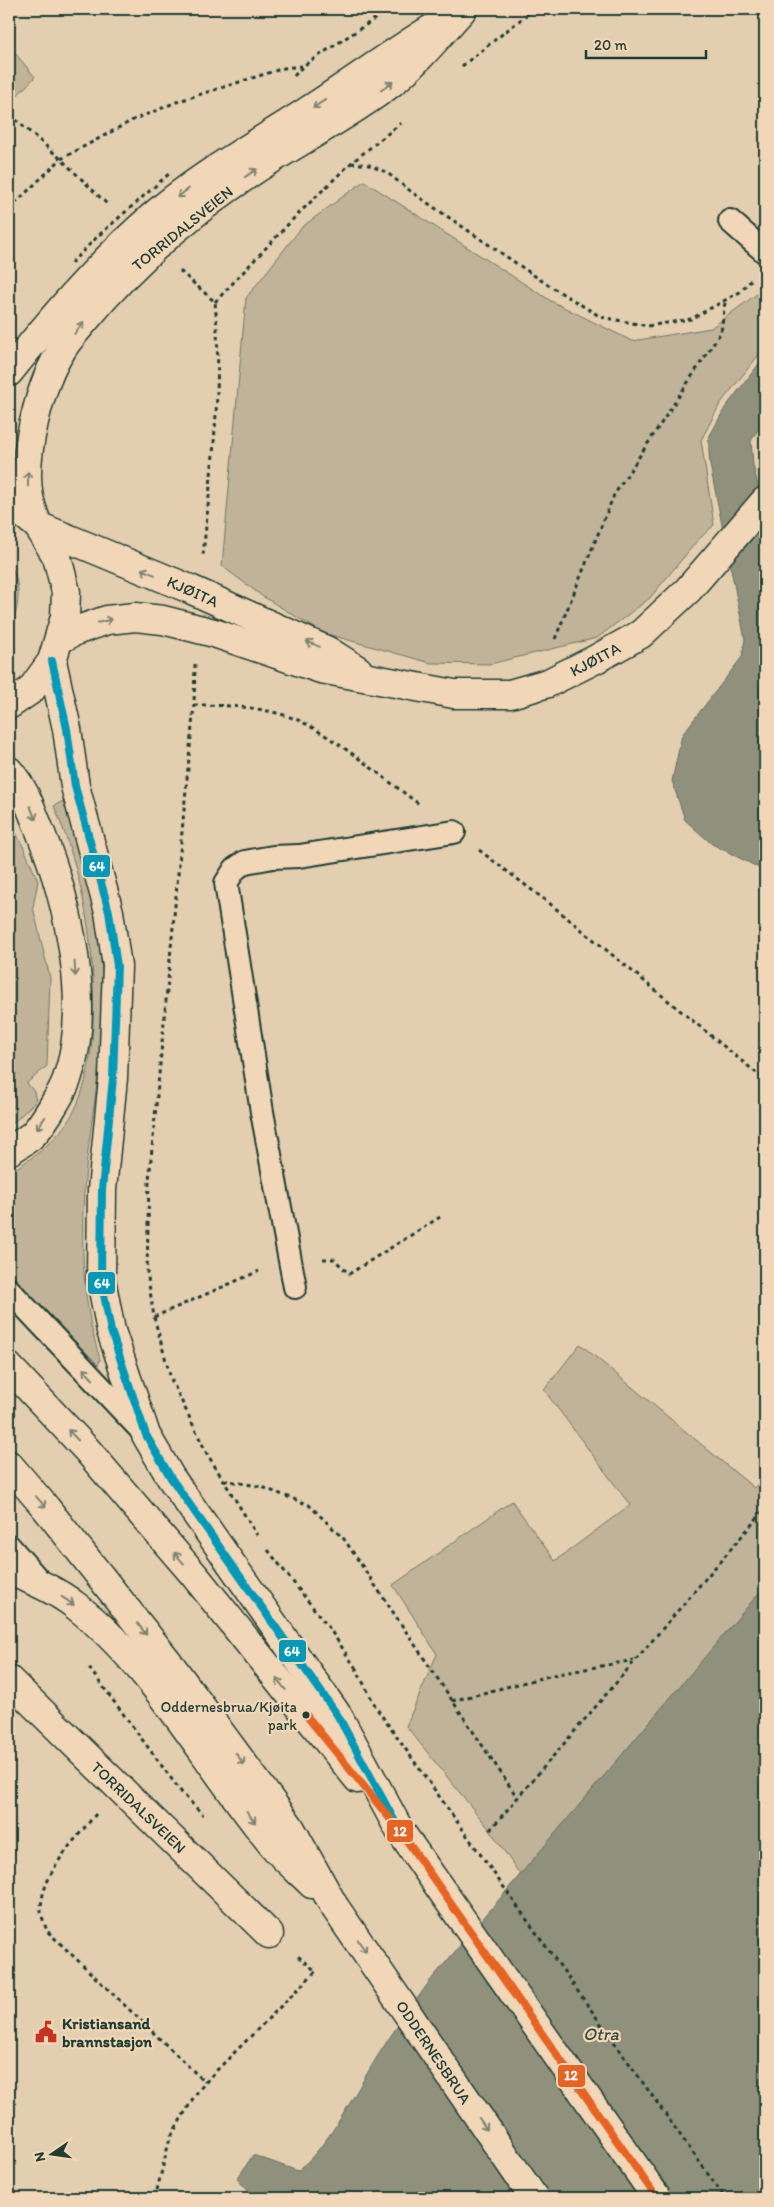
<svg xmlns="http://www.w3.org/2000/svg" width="774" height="2207" font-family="Itim,sans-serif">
	<rect width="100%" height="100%" fill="#e4ceb0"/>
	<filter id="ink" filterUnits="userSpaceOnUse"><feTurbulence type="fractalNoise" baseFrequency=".02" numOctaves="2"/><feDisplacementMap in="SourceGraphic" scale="10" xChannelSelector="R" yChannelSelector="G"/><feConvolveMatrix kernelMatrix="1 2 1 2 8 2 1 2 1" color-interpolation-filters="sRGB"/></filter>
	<g filter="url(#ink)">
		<g fill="#c0b399" stroke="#707866">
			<polygon points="9,46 35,77 9,104"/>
			<polygon points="364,181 551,301 632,341 711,328 765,288 765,347 720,404 701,440 714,525 697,541 650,598 597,638 490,664 431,663 323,633 262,596 222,566 246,298 302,227"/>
			<path d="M9 563C23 583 19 611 9 632Z"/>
			<path d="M63 801C88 870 105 941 103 1015 101 1081 85 1145 83 1210 82 1246 83 1285 90 1320 92 1333 97 1347 100 1360L98 1365 9 1272V1172C38 1156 67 1132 79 1100 89 1076 92 1047 93 1022 96 947 83 874 54 806Z"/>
			<polygon points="9,820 24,848 38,881 33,907 50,978 47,1066 27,1083 34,1092 36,1101 9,1127"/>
			<polygon points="580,1344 754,1488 765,1476 765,1597 523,1879 490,1830 406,1726 437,1654 393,1585 512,1501 555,1561 630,1505 544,1390"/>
		</g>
		<g fill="#90917b" stroke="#636f5f">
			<polygon points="765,356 765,418 751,441 753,465 765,515 765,871 712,844 685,820 672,781 682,735 742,657 745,639 710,465 708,439 725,408"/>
			<path d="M765 1586V2198H255L237 2179 253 2155 298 2171C332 2141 353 2096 377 2057 393 2031 412 2006 430 1981Z"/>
		</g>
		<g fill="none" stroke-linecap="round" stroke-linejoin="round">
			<g stroke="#1f3d34" stroke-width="26">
				<g id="lane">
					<polyline points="730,221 765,252"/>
					<polyline points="295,1287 262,1112 226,883 235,869 245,862 273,857 299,856 454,832"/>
					<polyline points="9,1290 145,1434"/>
					<polyline points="9,1546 42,1584"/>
				</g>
			</g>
			<g stroke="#1f3d34" stroke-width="31">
				<g id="street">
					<polyline points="38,526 190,589 328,651 358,670"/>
					<polyline points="60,639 78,630 107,620 135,617 163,620 214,633 321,669 454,694 510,694 548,683 596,659 641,634 688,590 765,501"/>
					<polyline points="9,1680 269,1934"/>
				</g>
			</g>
			<g stroke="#1f3d34" stroke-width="31">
				<g id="primary">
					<path d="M9 372C53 317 99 263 153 216 199 176 252 147 303 114 347 86 389 55 433 28"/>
					<polyline points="9,502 38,526 57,557 66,592 65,617 52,661 31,690 9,705"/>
					<path d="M38 526C35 517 31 507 29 497 21 457 40 382 63 348 69 338 79 328 86 319 134 261 191 212 253 171 298 141 347 117 390 84 417 63 439 35 462 10"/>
				</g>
			</g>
			<g stroke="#1f3d34" stroke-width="31">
				<g id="highway">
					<polyline points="52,661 67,729 75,786 109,912 117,966 113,1078 102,1190 101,1279 111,1331 146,1435 171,1478 338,1716 400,1831"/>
					<path d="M9 771C26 791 30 807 40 831 68 901 93 1005 67 1079 63 1091 41 1128 31 1136 24 1142 16 1146 9 1151"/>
					<polyline points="9,1367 87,1450 195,1576 358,1779"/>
					<polyline points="9,1465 46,1508 169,1663 290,1827 334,1906"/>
					<path d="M9 1571C33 1580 56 1590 76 1606 155 1667 208 1767 272 1844 283 1858 299 1871 312 1884"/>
				</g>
			</g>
			<g stroke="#1f3d34" stroke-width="3" stroke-dasharray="4 4" stroke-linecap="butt">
				<polyline points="462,66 534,9"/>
				<polyline points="294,76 303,66 390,9"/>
				<polyline points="9,114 61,159 109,206"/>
				<polyline points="351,163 369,165 386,172 413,193 545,283 601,317 648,326 691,319 740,292 751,280"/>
				<polyline points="9,209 61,159 133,120 179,101 284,68 303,66"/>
				<path d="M180 271 215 302C223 387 211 471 203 556"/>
				<polyline points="215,302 295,217 351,163 401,123"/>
				<polyline points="9,311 15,306"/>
				<polyline points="555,639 614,495 721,332 725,302"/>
				<polyline points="195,664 194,705 149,1180 147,1271 154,1317 171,1379 206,1452 257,1535"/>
				<path d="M194 705C229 705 274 707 306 724 346 746 382 777 419 804"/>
				<polyline points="479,850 549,903 765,1080"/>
				<polyline points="323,1259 334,1259 349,1274 440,1217"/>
				<polyline points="154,1317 259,1271"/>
				<polyline points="224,1480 262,1487 309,1505 344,1539 517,1797"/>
				<polyline points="268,1550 329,1628 355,1667"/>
				<polyline points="89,1668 182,1793 203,1815"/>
				<polyline points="452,1701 553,1675 634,1660"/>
				<path d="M96 1814C74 1841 40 1875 41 1912 42 1918 45 1925 47 1931L205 2082"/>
				<polyline points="490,1830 765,1509"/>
				<polyline points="155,2198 170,2138 195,2095 211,2076 316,1971 295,1954"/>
			</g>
			<use href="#lane" stroke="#f1d7b8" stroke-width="22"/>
			<use href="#street" stroke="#f1d7b8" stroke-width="28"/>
			<use href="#primary" stroke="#f1d7b8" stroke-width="28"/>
			<use href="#highway" stroke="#f1d7b8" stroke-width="28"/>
			<g stroke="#1f3d34" stroke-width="31" stroke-linecap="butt">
				<g id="highway-bridge">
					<polyline points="400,1831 657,2198"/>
					<polyline points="334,1906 534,2198"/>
				</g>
			</g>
			<g stroke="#1f3d34" stroke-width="3" stroke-dasharray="4 4" stroke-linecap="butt">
				<polyline points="71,263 98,236 170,173"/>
				<polyline points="355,1667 377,1709 725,2198"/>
			</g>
			<use href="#highway-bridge" stroke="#f1d7b8" stroke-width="28"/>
			<g stroke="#f1d7b8" stroke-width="11">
				<polyline id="bus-1" points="52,661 67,729 75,786 109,912 117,966 113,1078 102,1190 101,1279 111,1331 146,1435 171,1478 338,1716 400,1831"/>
			</g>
			<g stroke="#f1d7b8" stroke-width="11">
				<polyline id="bus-2" points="306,1715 400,1831 657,2198"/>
			</g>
			<use href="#bus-1" stroke="#0599b7" stroke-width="8"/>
			<use href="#bus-2" stroke="#e76323" stroke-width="8"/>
		</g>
		<defs><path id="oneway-shaft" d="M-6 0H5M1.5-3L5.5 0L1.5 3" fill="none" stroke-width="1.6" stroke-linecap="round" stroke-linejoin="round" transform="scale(1.25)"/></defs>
		<g stroke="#7d826f">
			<use href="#oneway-shaft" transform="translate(387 86) rotate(-36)"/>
			<use href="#oneway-shaft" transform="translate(319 104) rotate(146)"/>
			<use href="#oneway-shaft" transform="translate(251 173) rotate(-34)"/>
			<use href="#oneway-shaft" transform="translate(183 193) rotate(143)"/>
			<use href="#oneway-shaft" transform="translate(79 328) rotate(-51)"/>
			<use href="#oneway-shaft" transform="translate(28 479) rotate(-90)"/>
			<use href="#oneway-shaft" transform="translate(148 572) rotate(-157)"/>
			<use href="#oneway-shaft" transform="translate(105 621) rotate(-13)"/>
			<use href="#oneway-shaft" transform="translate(313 644) rotate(-158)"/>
			<use href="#oneway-shaft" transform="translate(33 813) rotate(68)"/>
			<use href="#oneway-shaft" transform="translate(75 969) rotate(87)"/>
			<use href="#oneway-shaft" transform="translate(41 1123) rotate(125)"/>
			<use href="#oneway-shaft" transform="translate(88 1374) rotate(-133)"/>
			<use href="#oneway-shaft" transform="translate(73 1435) rotate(-133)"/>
			<use href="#oneway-shaft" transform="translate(41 1502) rotate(49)"/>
			<use href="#oneway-shaft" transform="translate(179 1558) rotate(-131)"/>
			<use href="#oneway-shaft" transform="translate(68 1601) rotate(33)"/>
			<use href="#oneway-shaft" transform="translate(142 1629) rotate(52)"/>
			<use href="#oneway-shaft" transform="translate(281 1684) rotate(-129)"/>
			<use href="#oneway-shaft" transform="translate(240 1759) rotate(54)"/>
			<use href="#oneway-shaft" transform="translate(251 1817) rotate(53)"/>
			<use href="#oneway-shaft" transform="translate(362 1946) rotate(56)"/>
			<use href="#oneway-shaft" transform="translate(483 2124) rotate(56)"/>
		</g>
	</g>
	<defs>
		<g id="civic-bare" transform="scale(1.725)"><path d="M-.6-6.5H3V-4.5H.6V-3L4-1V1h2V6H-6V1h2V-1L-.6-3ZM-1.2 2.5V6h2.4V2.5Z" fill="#c8321e" stroke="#f1d7b8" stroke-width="2.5" paint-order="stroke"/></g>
	</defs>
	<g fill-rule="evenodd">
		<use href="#civic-bare" x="46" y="2032"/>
	</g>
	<circle fill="#1f3d34" stroke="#f1d7b8" stroke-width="2" cx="306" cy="1715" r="4.5"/>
	<g text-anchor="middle" stroke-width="4.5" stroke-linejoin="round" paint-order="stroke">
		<g font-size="15" fill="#1f3d34" stroke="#f1d7b8" text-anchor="end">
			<text x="297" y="1712">Oddernesbrua/Kjøita<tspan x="297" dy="18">park</tspan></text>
		</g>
		<g font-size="16" fill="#1f3d34" stroke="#f1d7b8">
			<text transform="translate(182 228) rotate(-39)" y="6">TORRIDALSVEIEN</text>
			<text transform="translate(193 591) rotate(24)" y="6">KJØITA</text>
			<text transform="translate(595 659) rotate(-28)" y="6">KJØITA</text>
			<text transform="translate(139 1807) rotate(44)" y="6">TORRIDALSVEIEN</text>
			<text transform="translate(434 2052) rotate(56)" y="6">ODDERNESBRUA</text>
		</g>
		<g font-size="16" font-weight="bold" fill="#1f3d34" stroke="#f1d7b8" text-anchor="start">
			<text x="62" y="2029">Kristiansand<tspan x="62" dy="18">brannstasjon</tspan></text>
		</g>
		<g font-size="18" font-style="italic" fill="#364e42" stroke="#f1d7b8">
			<text x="601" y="2040">Otra</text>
		</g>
	</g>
	<g stroke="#f1d7b8" stroke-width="2">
		<rect x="82" y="854" width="29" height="24" rx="5" fill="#0599b7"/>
		<rect x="87" y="1271" width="29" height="24" rx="5" fill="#0599b7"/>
		<rect x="278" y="1639" width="29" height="24" rx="5" fill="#0599b7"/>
		<rect x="386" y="1819" width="28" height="24" rx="5" fill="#e76323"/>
		<rect x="557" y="2064" width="29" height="24" rx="5" fill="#e76323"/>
	</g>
	<g font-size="14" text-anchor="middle" font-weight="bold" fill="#fff">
		<text x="97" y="871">64</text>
		<text x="102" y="1288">64</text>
		<text x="292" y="1656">64</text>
		<text x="400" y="1836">12</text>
		<text x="571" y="2080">12</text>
	</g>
	<rect width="774" height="2207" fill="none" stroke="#f1d7b8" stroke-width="30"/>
	<rect x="15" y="15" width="744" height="2177" fill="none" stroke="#1f3d34" stroke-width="2" filter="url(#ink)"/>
	<g transform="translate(52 2154) rotate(257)" stroke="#f1d7b8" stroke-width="4" paint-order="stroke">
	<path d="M0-4L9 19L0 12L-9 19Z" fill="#1f3d34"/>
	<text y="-8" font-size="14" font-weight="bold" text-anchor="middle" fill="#1f3d34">N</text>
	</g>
	<path d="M586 50v8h120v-8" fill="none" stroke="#1f3d34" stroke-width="2.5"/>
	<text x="594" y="50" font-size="15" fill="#1f3d34" stroke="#f1d7b8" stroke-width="4" paint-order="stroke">20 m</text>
</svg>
